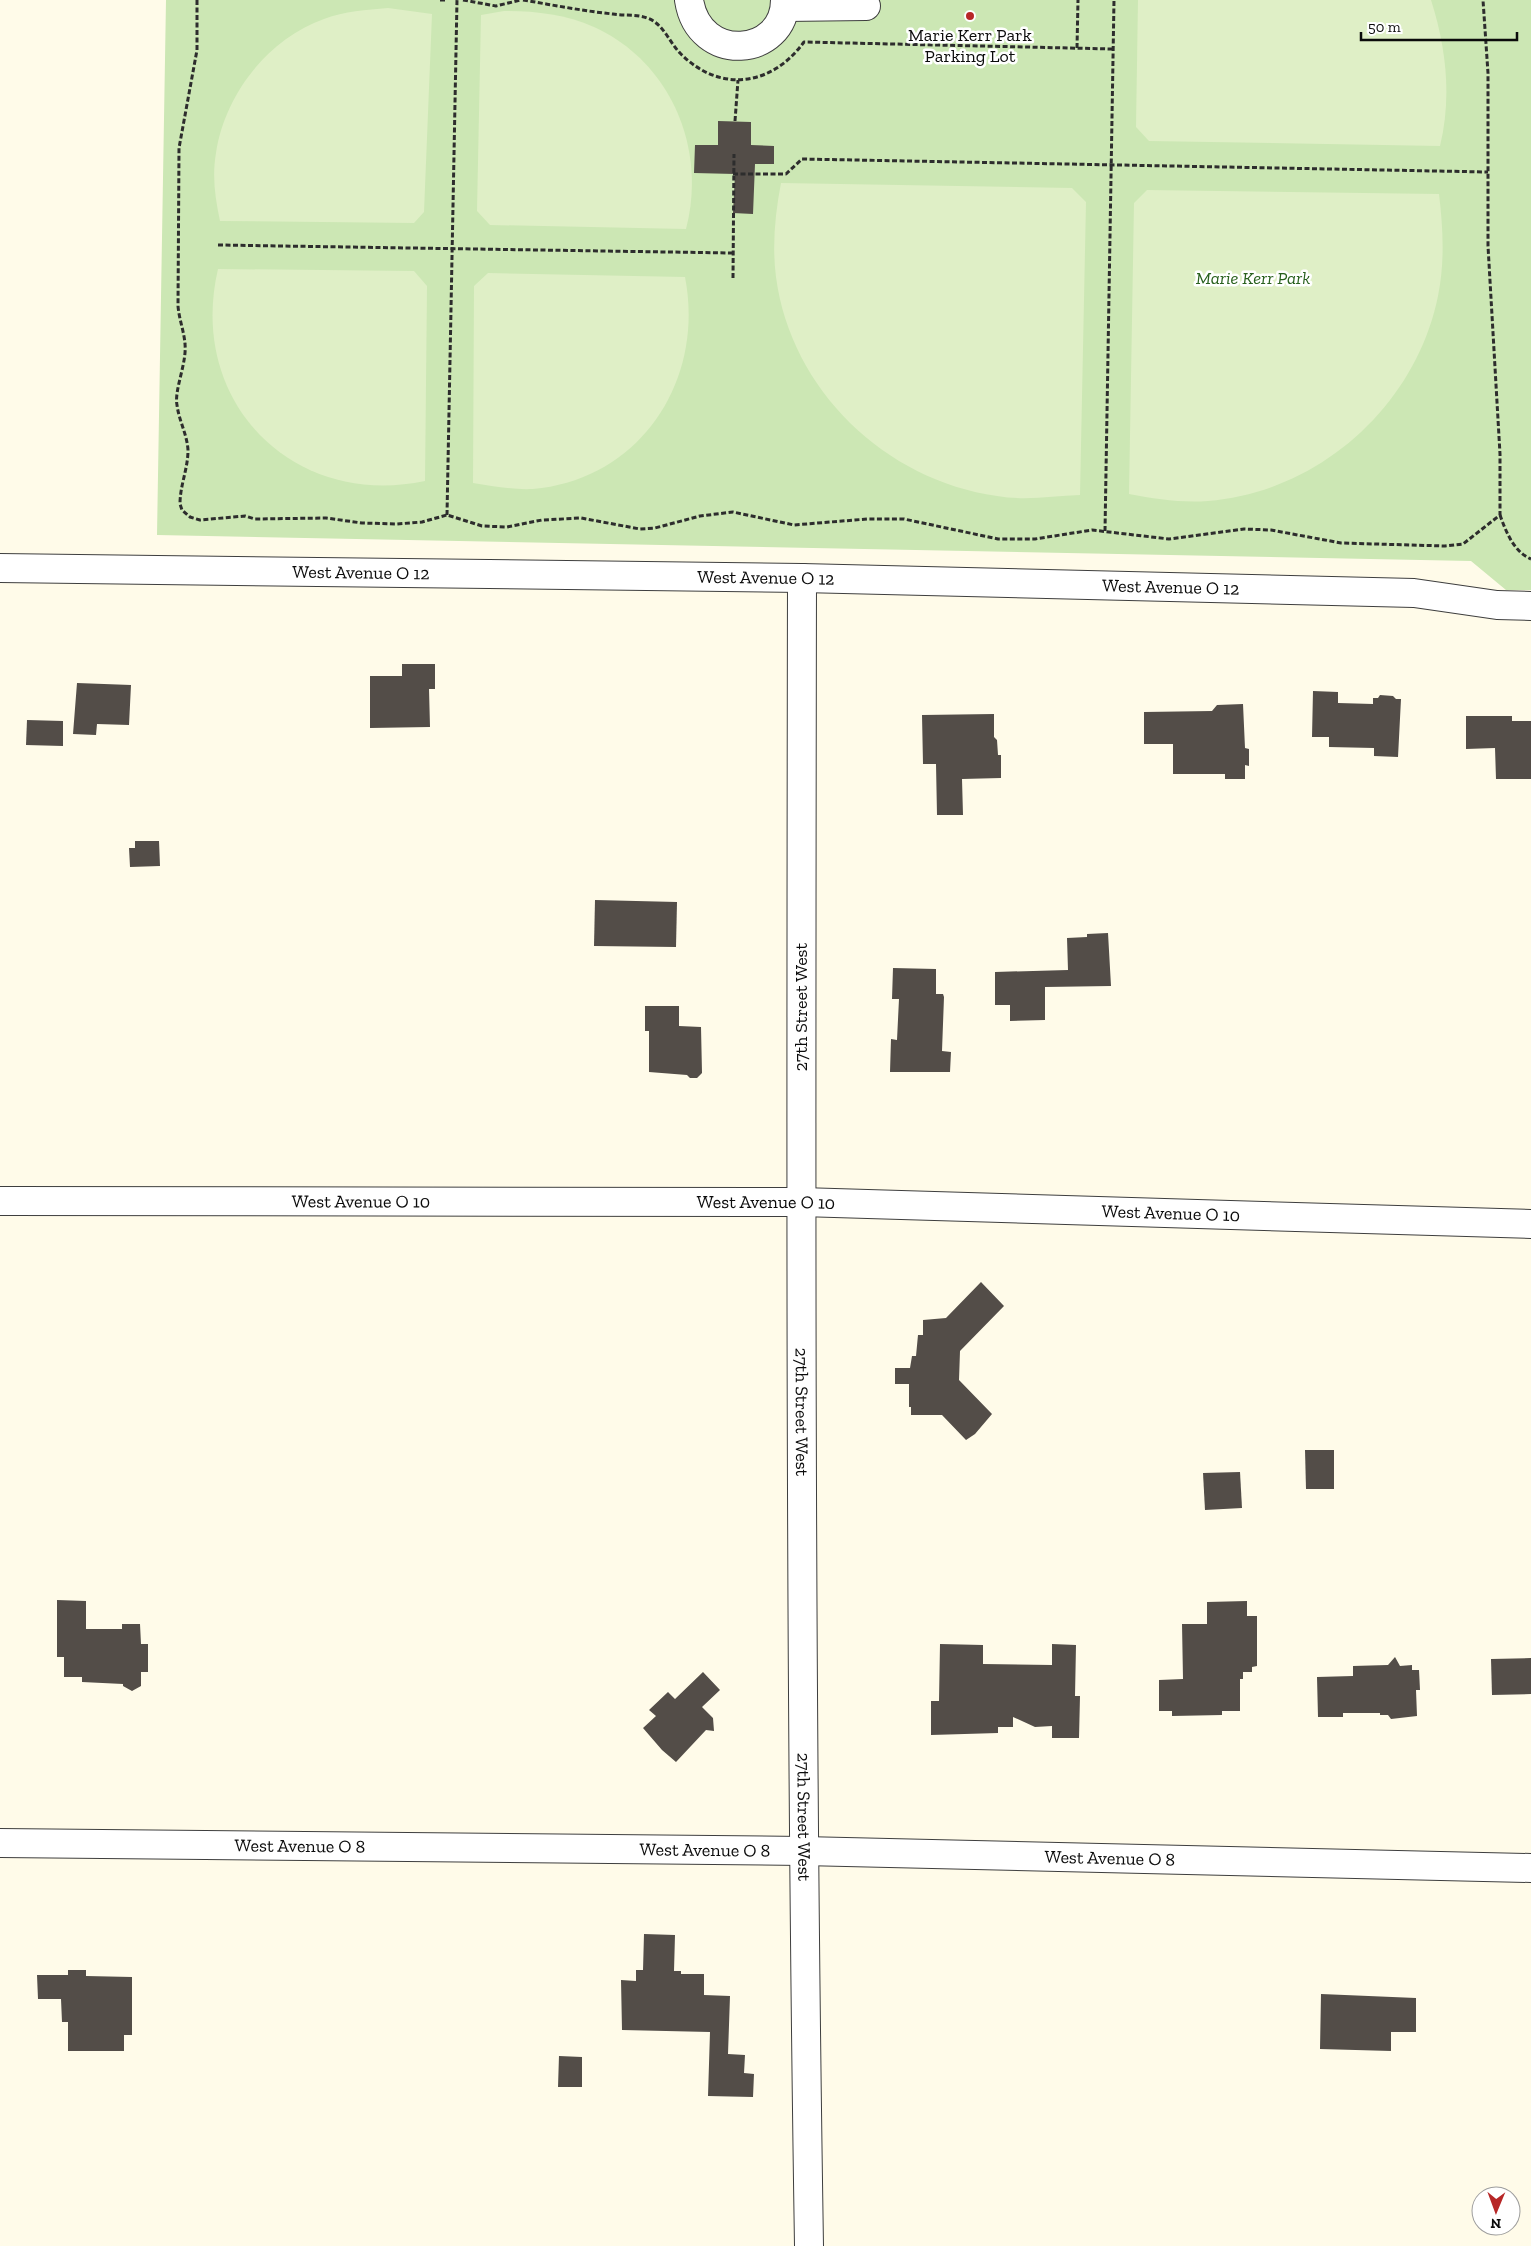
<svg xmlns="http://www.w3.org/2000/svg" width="1531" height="2246" font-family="'Zilla Slab',serif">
	<rect width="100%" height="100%" fill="#fffbe9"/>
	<polygon fill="#cce7b4" points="166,0 1531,0 1531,590 1506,590 1471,561 157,535"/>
	<g fill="#dfefc6">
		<path d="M1138 0H1431C1446 47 1452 97 1440 146L1149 141 1136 127Z"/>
		<path d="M388 8 432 14 424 212 414 223 220 221C215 198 212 176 216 153 225 94 268 39 324 19 345 11 366 10 388 8Z"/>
		<path d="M504 11C535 11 565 14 594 27 671 62 707 149 686 229L490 225 477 211 481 15Z"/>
		<path d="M781 183 1072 188 1086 202 1080 495C1052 496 1026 501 997 496 885 480 791 390 776 277 772 246 775 214 781 183Z"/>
		<path d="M1147 190 1439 194C1443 227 1445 262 1438 296 1416 405 1320 492 1208 501 1181 503 1156 499 1129 494L1134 203Z"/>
		<path d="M218 269 414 271 427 286 425 481C292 509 187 401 218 269Z"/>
		<path d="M488 273 685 277C705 379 642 479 533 489 512 490 493 486 473 483L474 286Z"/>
	</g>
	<g fill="#534d48">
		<polygon points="718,121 751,122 751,145 774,146 774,164 755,164 753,214 733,213 735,174 694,173 695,145 718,145"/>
		<polygon points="402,664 435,664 435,689 429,689 430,727 370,728 370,676 402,676"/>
		<polygon points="77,683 131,685 129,725 97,724 96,735 73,734"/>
		<polygon points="1313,691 1338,692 1338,703 1373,704 1373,698 1378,698 1380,695 1393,696 1396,699 1401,699 1398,757 1374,756 1374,748 1329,747 1329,737 1312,737"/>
		<polygon points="1243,704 1245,748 1249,749 1249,766 1245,765 1245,779 1225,779 1225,774 1173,774 1173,744 1144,744 1144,712 1212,711 1217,705"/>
		<polygon points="994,714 994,737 997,740 998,755 1001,755 1001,778 962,779 963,815 937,815 936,764 923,764 922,715"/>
		<polygon points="1466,716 1512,716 1512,721 1531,721 1531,779 1496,779 1495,748 1466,749"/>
		<polygon points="27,720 63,721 63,746 26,745"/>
		<polygon points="135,841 159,841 160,866 130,867 129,848 135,848"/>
		<polygon points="595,900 677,902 676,947 594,946"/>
		<polygon points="1108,933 1111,986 1045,987 1045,1020 1010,1021 1010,1005 995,1005 995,972 1068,970 1067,938 1087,937 1087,934"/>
		<polygon points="893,968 936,969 936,994 943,994 944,997 942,1051 951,1052 950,1072 890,1072 891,1039 897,1040 899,999 892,999"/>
		<polygon points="645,1006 679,1006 679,1026 701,1027 702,1073 697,1078 690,1078 687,1075 649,1072 649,1031 645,1031"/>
		<polygon points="981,1282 1004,1306 960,1351 959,1380 992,1414 975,1434 966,1440 942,1415 911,1415 911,1407 909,1407 909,1384 895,1384 895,1368 910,1368 912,1356 916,1356 918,1335 923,1335 923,1320 946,1318"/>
		<polygon points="1305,1450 1334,1450 1334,1489 1306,1489"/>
		<polygon points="1240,1472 1242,1508 1205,1510 1203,1473"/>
		<polygon points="57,1600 86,1601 86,1629 122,1629 122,1624 140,1624 141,1644 148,1644 148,1672 141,1672 141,1686 132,1691 123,1686 123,1684 82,1682 82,1677 64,1677 64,1657 57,1657"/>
		<polygon points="1247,1601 1247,1616 1257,1616 1257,1666 1252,1667 1252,1672 1243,1672 1243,1679 1240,1679 1240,1711 1222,1711 1222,1715 1172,1716 1172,1711 1159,1711 1159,1680 1183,1679 1182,1624 1207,1624 1207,1602"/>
		<polygon points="940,1644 983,1645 983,1664 1052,1665 1052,1644 1076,1645 1075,1696 1080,1696 1079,1738 1052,1738 1052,1726 1035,1727 1013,1717 1013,1727 998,1727 998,1733 931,1735 931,1701 939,1701"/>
		<polygon points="1395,1657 1400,1666 1412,1665 1412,1670 1419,1670 1420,1690 1416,1690 1417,1716 1391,1719 1388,1715 1380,1715 1380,1713 1343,1713 1343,1717 1318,1717 1317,1677 1353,1676 1353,1666 1388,1665"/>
		<polygon points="1531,1658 1531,1694 1492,1695 1491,1659"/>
		<polygon points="703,1672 720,1690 702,1707 713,1718 714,1731 706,1730 676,1762 662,1750 643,1728 656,1716 649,1710 668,1692 675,1699"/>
		<polygon points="644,1934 675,1935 674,1971 681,1971 681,1974 704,1974 704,1995 730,1996 728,2054 745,2055 744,2073 754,2074 753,2097 708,2096 710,2032 622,2030 621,1980 636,1981 636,1970 643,1970"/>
		<polygon points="68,1970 86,1970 86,1976 132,1977 132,2035 124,2035 124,2051 68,2051 68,2022 62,2022 61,1999 38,1999 37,1975 68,1975"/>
		<polygon points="1321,1994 1416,1998 1416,2032 1391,2032 1391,2051 1320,2049"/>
		<polygon points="559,2056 582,2057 582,2087 558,2087"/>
	</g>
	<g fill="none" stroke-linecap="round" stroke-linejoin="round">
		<g stroke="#3e3e3e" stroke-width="30">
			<g id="minor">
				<path d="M689 0C699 65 785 57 785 0"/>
				<polyline points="785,7 866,6"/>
				<path id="s1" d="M0 568 802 578 1414 593 1497 605 1531 606"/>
				<path id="s2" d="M802 578C801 1134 800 1690 809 2246"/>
				<path id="s3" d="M0 1201 801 1202 1531 1224"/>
				<path id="s4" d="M0 1843 803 1851 1531 1868"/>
			</g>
		</g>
		<g stroke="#2d2d2d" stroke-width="3" stroke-dasharray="5 2.5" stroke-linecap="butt">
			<path d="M197 0V50L179 148 178 306C179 319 184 331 185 344 187 363 174 390 177 405 179 421 187 434 188 450 188 469 180 485 180 504L182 510 190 517 200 520 245 516 255 519 326 518 362 523 397 524 422 522 447 515 482 526 507 527 542 520 581 518 640 529 655 528 700 516 733 512 794 525 867 519H904L998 539H1035L1092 530 1169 539 1244 529 1271 530 1341 543 1445 546 1463 544 1500 515V454L1488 246V73L1483 0"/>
			<polyline points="440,0 445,0"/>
			<polyline points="463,0 496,6 521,0"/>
			<path d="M523 0C553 5 583 11 613 14 624 16 637 14 647 18 663 23 669 42 680 53 720 94 772 86 804 42L1113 49"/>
			<polyline points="1077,48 1078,0"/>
			<polyline points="735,121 738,80"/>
			<polyline points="733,174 786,174 802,159 1488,172"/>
			<polyline points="218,245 732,253"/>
			<polyline points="733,278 734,154"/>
			<polyline points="447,515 457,0"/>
			<path d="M1500 515C1506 532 1514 552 1531 559"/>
			<polyline points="1105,531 1114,0"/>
		</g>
		<use href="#minor" stroke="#fff" stroke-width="28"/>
	</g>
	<circle fill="#b72727" stroke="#fff" stroke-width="2" cx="970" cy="16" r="5"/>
	<g text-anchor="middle" stroke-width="5" stroke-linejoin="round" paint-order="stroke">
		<g font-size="18" fill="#0b0b0b" stroke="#fff">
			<text x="970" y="41">Marie Kerr Park<tspan x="970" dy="21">Parking Lot</tspan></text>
		</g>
		<g font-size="18" font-style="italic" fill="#28601d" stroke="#fff">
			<text x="1253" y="284">Marie Kerr Park</text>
		</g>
		<g font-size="18" fill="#0b0b0b" stroke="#fff">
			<text dy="6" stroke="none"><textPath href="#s1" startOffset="361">West Avenue O 12</textPath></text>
			<text dy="6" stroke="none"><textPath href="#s1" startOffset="766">West Avenue O 12</textPath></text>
			<text dy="6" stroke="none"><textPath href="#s1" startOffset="1171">West Avenue O 12</textPath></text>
			<text transform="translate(801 1007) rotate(-90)" y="6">27th Street West</text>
			<text dy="6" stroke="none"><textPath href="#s3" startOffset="361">West Avenue O 10</textPath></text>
			<text dy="6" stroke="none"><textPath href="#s3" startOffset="766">West Avenue O 10</textPath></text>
			<text dy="6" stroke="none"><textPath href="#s3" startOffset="1171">West Avenue O 10</textPath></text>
			<text dy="6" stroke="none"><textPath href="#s2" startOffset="834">27th Street West</textPath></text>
			<text dy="6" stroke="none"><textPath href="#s2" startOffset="1239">27th Street West</textPath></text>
			<text dy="6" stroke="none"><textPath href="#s4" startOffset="300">West Avenue O 8</textPath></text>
			<text dy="6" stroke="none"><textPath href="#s4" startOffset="705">West Avenue O 8</textPath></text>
			<text dy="6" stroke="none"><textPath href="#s4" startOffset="1110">West Avenue O 8</textPath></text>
		</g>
	</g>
	<g transform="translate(1496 2211) rotate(181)"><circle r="24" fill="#ffffff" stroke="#9d9d9d"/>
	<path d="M0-4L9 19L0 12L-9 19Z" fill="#b72727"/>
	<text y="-8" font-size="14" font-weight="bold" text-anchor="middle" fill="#0b0b0b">N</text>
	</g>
	<path d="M1361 32v8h156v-8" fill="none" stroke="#0b0b0b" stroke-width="2.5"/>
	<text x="1368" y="32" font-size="15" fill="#0b0b0b" stroke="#ffffff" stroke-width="4" paint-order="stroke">50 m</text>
</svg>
